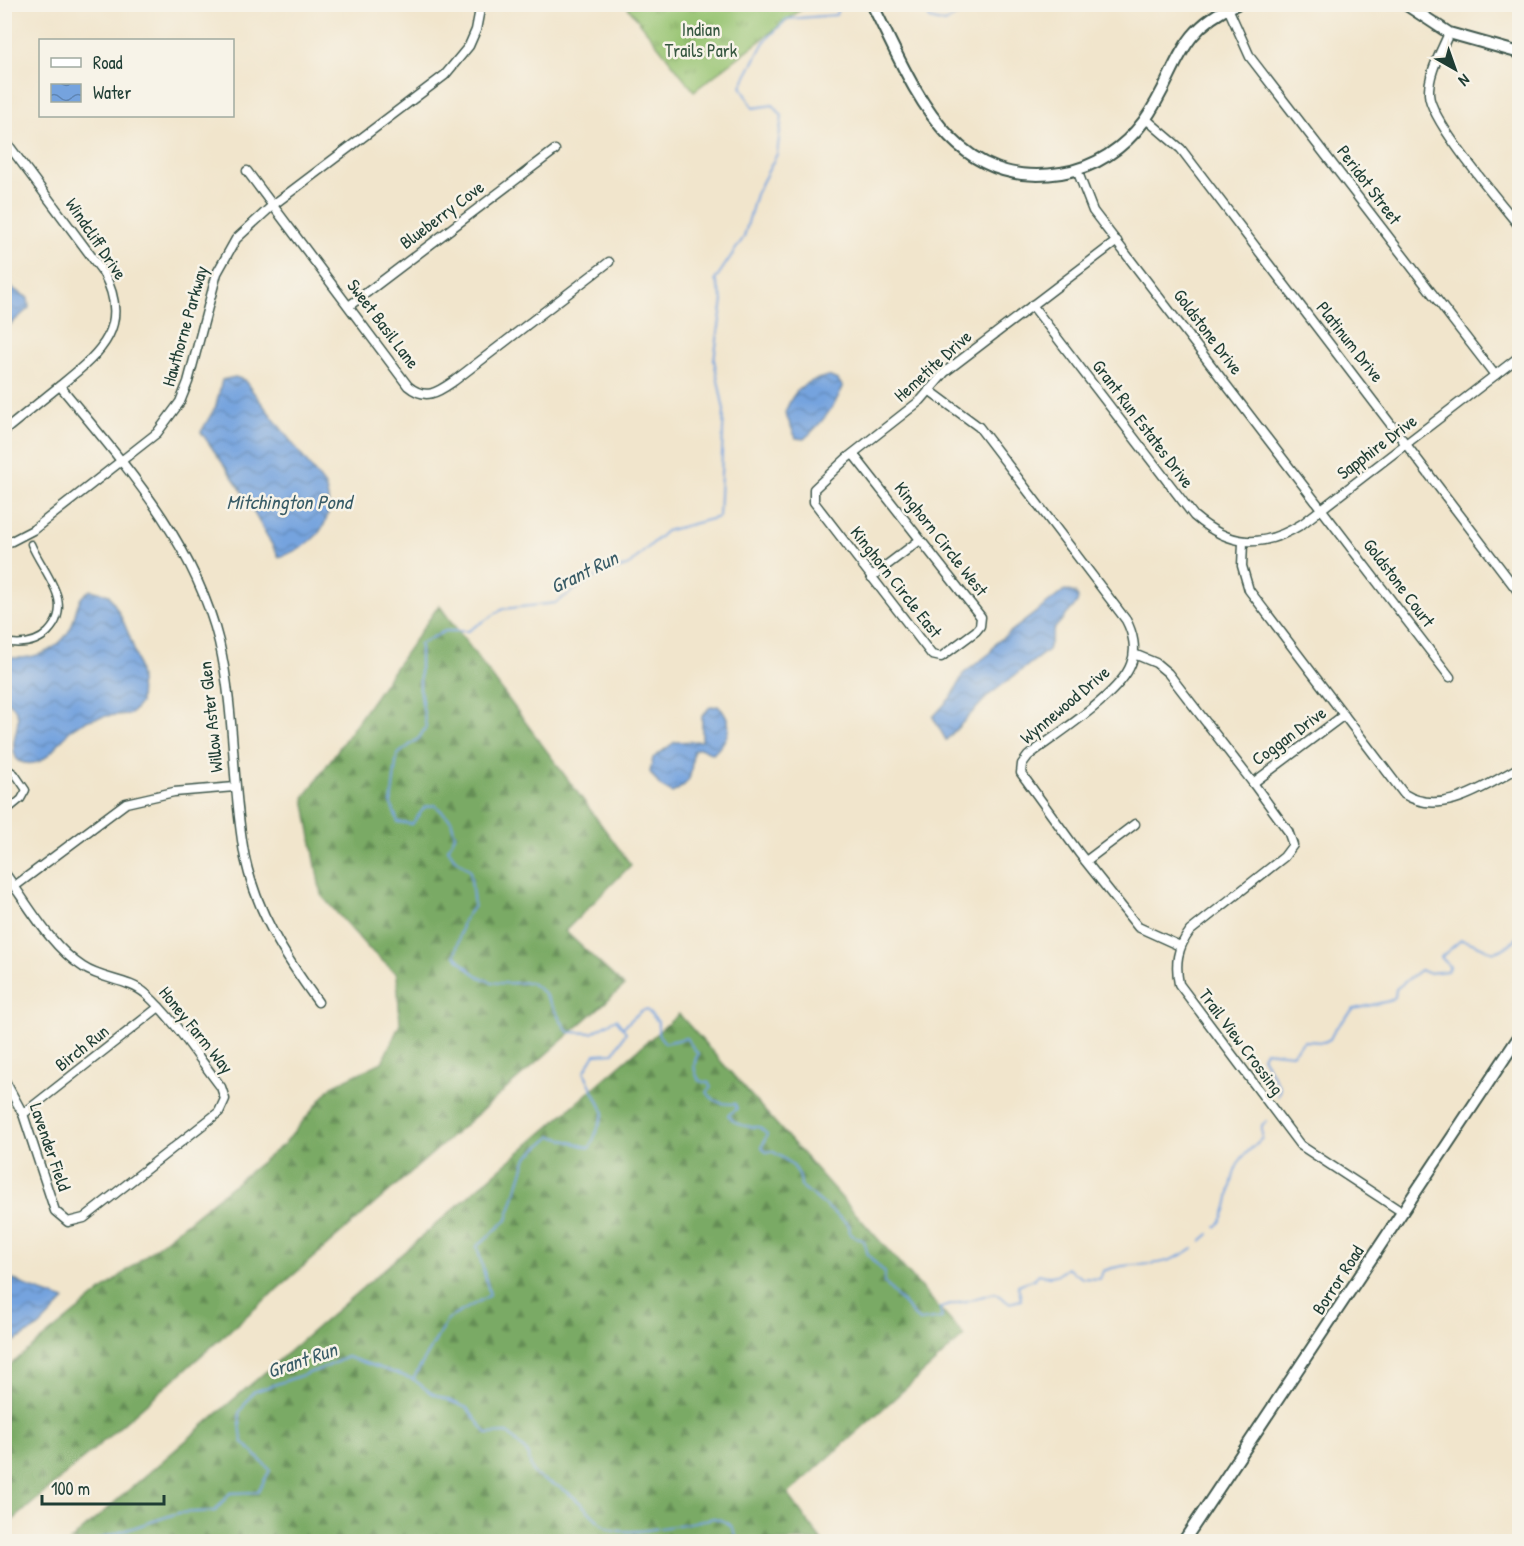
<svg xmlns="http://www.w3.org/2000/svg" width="1524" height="1546" font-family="'Patrick Hand',sans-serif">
	<defs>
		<pattern id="grass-tufts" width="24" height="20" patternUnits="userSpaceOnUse" patternTransform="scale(1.5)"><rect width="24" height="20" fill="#99c573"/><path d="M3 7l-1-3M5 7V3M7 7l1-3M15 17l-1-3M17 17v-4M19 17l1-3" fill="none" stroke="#7ca15f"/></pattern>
		<pattern id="forest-firs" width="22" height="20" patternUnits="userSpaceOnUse" patternTransform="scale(1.5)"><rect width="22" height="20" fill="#7aaa65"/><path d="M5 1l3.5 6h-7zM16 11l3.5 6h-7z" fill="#638c54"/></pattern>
		<pattern id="water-waves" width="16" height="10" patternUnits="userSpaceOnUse" patternTransform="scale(1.5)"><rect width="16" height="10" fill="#75a3de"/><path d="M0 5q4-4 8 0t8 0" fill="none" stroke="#5f86b5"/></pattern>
	</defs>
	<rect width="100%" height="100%" fill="#f7f3e8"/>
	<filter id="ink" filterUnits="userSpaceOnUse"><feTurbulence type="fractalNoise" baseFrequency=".0167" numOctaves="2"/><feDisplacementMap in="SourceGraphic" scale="12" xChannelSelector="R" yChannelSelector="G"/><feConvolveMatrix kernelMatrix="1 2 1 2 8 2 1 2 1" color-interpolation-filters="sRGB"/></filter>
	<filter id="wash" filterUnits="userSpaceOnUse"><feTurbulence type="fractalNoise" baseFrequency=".008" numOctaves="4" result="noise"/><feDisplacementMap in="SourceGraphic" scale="24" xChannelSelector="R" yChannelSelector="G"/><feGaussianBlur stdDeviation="1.35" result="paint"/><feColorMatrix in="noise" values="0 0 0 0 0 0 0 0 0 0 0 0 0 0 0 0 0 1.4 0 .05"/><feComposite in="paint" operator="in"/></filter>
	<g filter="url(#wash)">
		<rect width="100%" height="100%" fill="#f1e5cc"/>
		<polygon fill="url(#grass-tufts)" stroke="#5c8154" stroke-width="1.5" points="626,5 807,5 694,91"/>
		<g fill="url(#forest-firs)" stroke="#4c744c" stroke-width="1.5">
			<polygon points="439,605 631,865 565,931 624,986 5,1527 5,1369 285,1143 332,1086 382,1062 400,1024 397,974 368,948 321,895 304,798"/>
			<polygon points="679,1014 964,1336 788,1494 822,1541 438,1542 434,1538 430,1542 70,1541"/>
		</g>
		<g fill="url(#water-waves)" stroke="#4a7089" stroke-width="1.5">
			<polygon points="5,284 28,298 29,308 5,329"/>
			<path d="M828 376 838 380 843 387C834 408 821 424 804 439L796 438 785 413C793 390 803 382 828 376Z"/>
			<path d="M235 377 244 380 325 486C338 524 313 546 279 557L240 488 201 432 216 406 222 380Z"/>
			<path d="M91 590 109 595C128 626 144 666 140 703L131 714C112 715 92 716 76 726 55 740 48 773 18 761 3 737 34 719 5 699V657C31 661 60 652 72 625 77 611 76 597 91 590Z"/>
			<polygon points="1065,590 1075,593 1078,598 1077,603 1054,629 1048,650 989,695 946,740 933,717 953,695 963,674 989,654 996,643"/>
			<path d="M718 706C736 722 729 739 713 754L700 748 694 750C688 772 698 779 672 793L660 786 650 772 653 758 675 742 702 741V716L710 707Z"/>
			<polygon points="11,1278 30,1288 65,1300 39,1327 15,1341 10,1336 6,1286"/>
		</g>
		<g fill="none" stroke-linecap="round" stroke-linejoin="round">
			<g stroke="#75a3de" stroke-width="2">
				<polyline points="923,4 930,19 945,23 976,4"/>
				<path d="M622 1028 642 1010H647L658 1022V1034L665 1043 686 1038 698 1054C693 1063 693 1072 700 1081L709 1083 711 1088 707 1092C714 1103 722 1104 735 1104L737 1109 728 1115C736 1126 746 1127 759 1127L767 1134 762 1147 766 1152 772 1151C786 1160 801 1167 801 1186L849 1225 850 1234 864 1241 868 1255 885 1273 884 1282 919 1321 942 1318 940 1308 995 1293 1009 1303 1021 1300 1018 1285 1034 1279 1039 1274C1051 1278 1057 1276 1067 1268L1082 1278 1100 1279 1103 1271C1138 1258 1155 1274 1193 1248"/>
				<path d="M1278 1096 1280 1087 1262 1057 1265 1051 1292 1054 1304 1041 1324 1042 1330 1039 1335 1029 1354 1009 1389 1001 1395 997 1396 989 1420 970 1428 973 1447 971 1450 967 1441 957 1461 940C1493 946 1489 965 1520 935"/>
				<path d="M1216 1227C1234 1209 1226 1179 1242 1158 1247 1151 1256 1145 1262 1138V1125L1267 1121"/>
				<polyline points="1201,1241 1209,1234"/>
				<path d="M413 1379 431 1393 467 1408 487 1434 508 1433 529 1455C530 1481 542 1477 561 1488 578 1497 590 1515 606 1527 622 1539 693 1522 714 1518 730 1522 734 1526 737 1542"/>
				<path d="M90 1542 178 1513 215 1511 230 1493 258 1492 270 1470 242 1441 239 1413 253 1392 326 1367 347 1357 413 1379 448 1319 490 1295 477 1246 507 1220 527 1157 552 1136 590 1148 604 1113 584 1072 595 1054 614 1053 626 1032 616 1019 592 1033 568 1032 544 993 530 982C491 985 482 985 455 955L463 921 474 906 470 870 454 858 448 849 455 835 451 820 435 805 425 807 412 824 398 822 391 804 397 755 419 738 426 727 420 689V644L445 631H468L503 609 555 603 593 578 629 565 666 531 719 517 724 410 714 360 723 300 715 280 744 237 756 194 777 154 782 116 773 105 753 108 741 86 764 42 787 19 836 15 839 4"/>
			</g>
		</g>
	</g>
	<g filter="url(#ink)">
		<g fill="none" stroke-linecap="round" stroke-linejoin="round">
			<g stroke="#3e564b" stroke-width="9">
				<g id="pedestrian">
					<path d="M4 642C20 645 36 644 48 632 76 603 43 573 31 544"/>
					<polyline points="4,766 15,774 26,790 21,799 4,813"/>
				</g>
			</g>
			<g stroke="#3e564b" stroke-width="11">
				<g id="minor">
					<polyline points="1228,8 1250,57 1495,375"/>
					<path d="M1449 33C1441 52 1428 73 1429 94 1430 121 1500 202 1520 227"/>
					<polyline points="1146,119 1181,149 1520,594"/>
					<path d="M4 139 103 272C132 325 102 352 62 384 43 399 24 415 4 431"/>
					<polyline points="1077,170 1093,211 1450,677"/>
					<path d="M247 171 408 386C426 401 438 392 454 381L609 262"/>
					<path d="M1032 305 1194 516C1230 547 1262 549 1302 524L1520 356"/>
					<polyline points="349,306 555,150"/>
					<path d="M60 386C124 464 194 541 219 642 236 713 231 786 245 858 257 913 286 958 318 1002"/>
					<path d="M929 390 979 427 1126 620C1133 633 1137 650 1131 664 1120 695 1055 735 1028 756L1022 764 1021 773 1079 853 1138 927 1180 946"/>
					<polyline points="853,454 981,617 980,626 976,631 941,657 932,655 814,502 814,489 847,458 921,400 945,372 1117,241"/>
					<path d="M1243 542 1242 566 1249 590 1404 794C1442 818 1486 785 1520 767"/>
					<polyline points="4,545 33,530 157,433 180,402 188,382 217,273 236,239 273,205 445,75 469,46 476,30 481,4"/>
					<polyline points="871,577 920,540"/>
					<path d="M1134 654 1156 663 1168 673 1253 783 1288 831 1293 845 1284 857 1190 931C1177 948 1175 964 1179 984L1300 1145 1402 1212"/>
					<polyline points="1253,783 1344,715"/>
					<polyline points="1086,861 1135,824"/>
					<path d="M4 872C28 904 49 945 83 967 102 980 129 979 146 994 175 1020 197 1056 221 1087L225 1099 219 1112 84 1218 68 1222 55 1211 23 1114 4 1079"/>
					<polyline points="15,886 126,803 174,792 235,787"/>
					<polyline points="23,1114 159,1007"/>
				</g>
			</g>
			<g stroke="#3e564b" stroke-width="14">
				<g id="tertiary">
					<path d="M872 4C913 85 949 191 1061 173 1095 168 1124 148 1144 121 1179 73 1174 31 1237 4"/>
					<polyline points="1405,4 1449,33 1520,53"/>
					<polyline points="1183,1542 1520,1035"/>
				</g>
			</g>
			<use href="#pedestrian" stroke="#fff" stroke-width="6"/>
			<use href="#minor" stroke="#fff" stroke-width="8"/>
			<use href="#tertiary" stroke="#fff" stroke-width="10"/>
		</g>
	</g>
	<g text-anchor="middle" stroke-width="5" stroke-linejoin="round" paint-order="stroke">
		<g font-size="18" fill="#375841" stroke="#f7f3e8">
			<text x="701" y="36">Indian<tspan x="701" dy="21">Trails Park</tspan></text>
		</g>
		<g font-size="18" fill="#1f3d34" stroke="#f7f3e8">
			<text transform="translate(1369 185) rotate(53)" y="6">Peridot Street</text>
			<text transform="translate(442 215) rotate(-37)" y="6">Blueberry Cove</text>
			<text transform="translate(96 239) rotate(56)" y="6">Windcliff Drive</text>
			<text transform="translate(383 324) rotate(53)" y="6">Sweet Basil Lane</text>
			<text transform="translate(185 326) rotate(-74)" y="6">Hawthorne Parkway</text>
			<text transform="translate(1208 332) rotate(53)" y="6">Goldstone Drive</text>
			<text transform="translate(1350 342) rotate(52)" y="6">Platinum Drive</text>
			<text transform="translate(933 366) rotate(-42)" y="6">Hemetite Drive</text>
			<text transform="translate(1143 424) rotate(53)" y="6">Grant Run Estates Drive</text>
			<text transform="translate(1377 447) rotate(-37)" y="6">Sapphire Drive</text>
			<text transform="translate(941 539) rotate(52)" y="6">Kinghorn Circle West</text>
			<text transform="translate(896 582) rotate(52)" y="6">Kinghorn Circle East</text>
			<text transform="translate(1399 583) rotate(53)" y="6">Goldstone Court</text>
			<text transform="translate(1065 705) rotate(-40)" y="6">Wynnewood Drive</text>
			<text transform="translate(211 717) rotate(-96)" y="6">Willow Aster Glen</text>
			<text transform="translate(1289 736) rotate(-36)" y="6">Coggan Drive</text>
			<text transform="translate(196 1030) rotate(51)" y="6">Honey Farm Way</text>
			<text transform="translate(1241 1042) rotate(53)" y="6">Trail View Crossing</text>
			<text transform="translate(82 1048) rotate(-38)" y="6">Birch Run</text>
			<text transform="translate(50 1147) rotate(71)" y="6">Lavender Field</text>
			<text transform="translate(1338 1280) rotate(-57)" y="6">Borror Road</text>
		</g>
		<g font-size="20" font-style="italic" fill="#395c67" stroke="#f7f3e8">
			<text x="289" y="509">Mitchington Pond</text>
			<text transform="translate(584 572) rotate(-26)" y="7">Grant Run</text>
			<text transform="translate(302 1360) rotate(-19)" y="7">Grant Run</text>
		</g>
	</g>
	<rect width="1524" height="1546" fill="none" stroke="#f7f3e8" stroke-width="24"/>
	<rect x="39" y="39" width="195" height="78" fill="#f7f3e8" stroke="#a1aaa0" stroke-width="1.5"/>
	<rect x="51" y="58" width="30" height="9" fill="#ffffff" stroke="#a1aaa0" stroke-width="1.5"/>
	<text x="93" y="69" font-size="18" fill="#1f3d34">Road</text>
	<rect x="51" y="84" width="30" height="18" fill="url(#water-waves)" stroke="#a1aaa0" stroke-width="1.5"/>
	<text x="93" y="99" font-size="18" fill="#1f3d34">Water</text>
	<g transform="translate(1455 69) rotate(140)" stroke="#f7f3e8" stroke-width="4.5" paint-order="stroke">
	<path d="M0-4.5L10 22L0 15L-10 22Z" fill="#1f3d34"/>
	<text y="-9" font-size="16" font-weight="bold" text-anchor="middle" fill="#1f3d34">N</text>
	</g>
	<path d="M42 1495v9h122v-9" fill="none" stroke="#1f3d34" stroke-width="3"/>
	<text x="51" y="1495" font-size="18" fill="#1f3d34" stroke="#f7f3e8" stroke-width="4.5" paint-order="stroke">100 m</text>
</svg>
